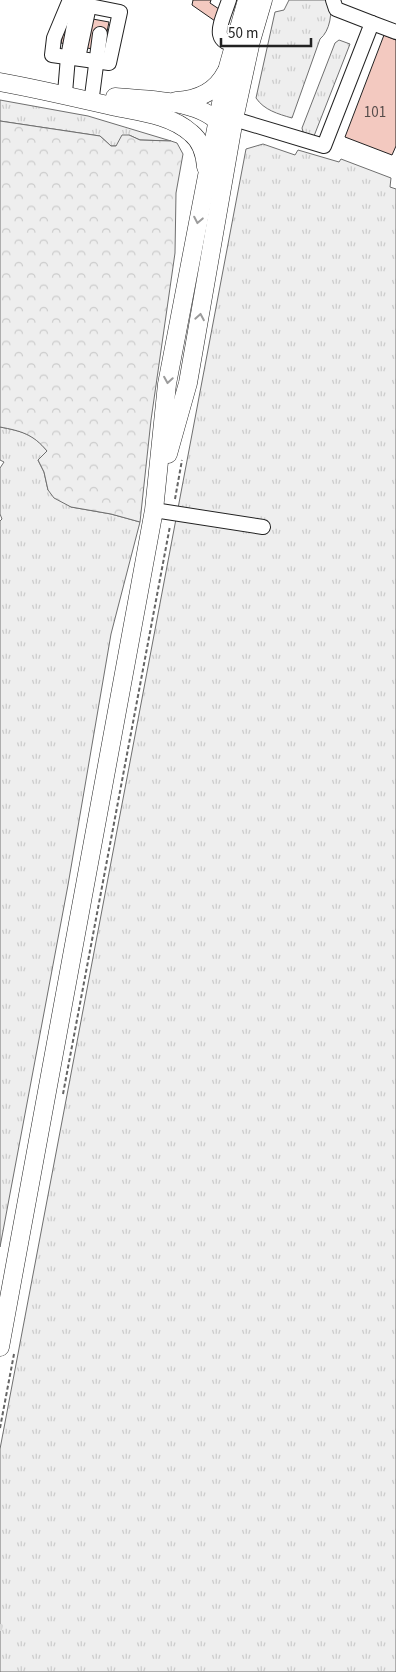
<svg xmlns="http://www.w3.org/2000/svg" width="396" height="1672" font-family="'Source Sans 3',sans-serif">
	<defs>
		<pattern id="grass-tufts" width="24" height="20" patternUnits="userSpaceOnUse" patternTransform="scale(1.25)"><rect width="24" height="20" fill="#eee"/><path d="M3 7l-1-3M5 7V3M7 7l1-3M15 17l-1-3M17 17v-4M19 17l1-3" fill="none" stroke="#ccc"/></pattern>
		<pattern id="forest-crowns" width="20" height="18" patternUnits="userSpaceOnUse" patternTransform="scale(1.25)"><rect width="20" height="18" fill="#eee"/><path d="M2 6a3 3 0 1 1 6 0M12 15a3 3 0 1 1 6 0" fill="none" stroke="#ccc"/></pattern>
	</defs>
	<rect width="100%" height="100%" fill="#fff"/>
	<g fill="url(#grass-tufts)" stroke="#6f6f6f">
		<path d="M289 0H329C333 12 330 31 320 39L292 118C278 114 264 110 256 98L275 12 284 10Z"/>
		<polygon points="339,40 350,44 314,136 309,136 303,132 302,128 335,43"/>
		<polygon points="0,100 88,116 171,141 140,140 129,135 116,146 111,146 100,136 0,121"/>
		<polygon points="263,144 295,155 298,150 339,162 341,159 391,178 390,187 396,189 396,1672 0,1672 0,1449 246,149"/>
		<path d="M0 427C21 431 34 434 47 451L38 460 44 472 48 490 71 507 111 514 140 522 111 634 68 885 0 1247V521L2 519 0 514V468L4 462 0 460Z"/>
	</g>
	<path fill="url(#forest-crowns)" stroke="#6f6f6f" d="M0 121 100 136 111 146H116L122 135H129L140 140 171 141 177 143 183 154 176 193 175 253 151 420 140 522 111 514 71 507 54 498 48 490 44 472 38 460 47 451C33 434 21 431 0 427Z"/>
	<g fill="none" stroke-linecap="round" stroke-linejoin="round">
		<polyline stroke="#d9d9d9" stroke-width="4" points="0,1629 1,1626"/>
	</g>
	<g fill="#f3c9c0" stroke="#222">
		<polygon points="193,0 211,0 210,3 219,9 215,21 192,5"/>
		<polygon points="71,15 109,22 103,51 61,43 64,29 69,30"/>
		<polygon points="384,35 396,40 396,146 392,155 345,137"/>
	</g>
	<g fill="none" stroke-linecap="round" stroke-linejoin="round">
		<g stroke="#222" stroke-width="16">
			<g id="minor">
				<path d="M229 0C222 22 207 45 242 45"/>
				<polygon points="69,2 120,12 109,63 52,55 54,38"/>
				<polyline points="372,23 396,32"/>
				<polyline points="78,58 89,6"/>
				<polyline points="65,93 68,57 78,4"/>
				<polyline points="92,96 100,34"/>
				<polyline points="234,119 324,146 372,23 336,9 333,0"/>
				<polyline points="154,510 263,527"/>
			</g>
		</g>
		<g stroke="#222" stroke-width="19">
			<g id="major">
				<path d="M0 82C39 89 77 98 116 107 141 112 171 115 191 133 201 141 205 154 206 167"/>
				<path d="M115 97C145 100 205 99 223 128"/>
				<path d="M176 101C197 100 216 92 226 72"/>
				<polyline points="168,454 188,383 234,119 251,41 263,0"/>
				<polyline points="0,1347 154,510 167,384 228,67 247,0"/>
			</g>
		</g>
		<g stroke="#646464" stroke-width="2" stroke-dasharray="4 2.5" stroke-linecap="butt">
			<polyline points="175,499 182,460"/>
			<polyline points="63,1094 170,526"/>
			<polyline points="0,1428 14,1354"/>
		</g>
		<use href="#minor" stroke="#fff" stroke-width="14"/>
		<use href="#major" stroke="#fff" stroke-width="18"/>
	</g>
	<defs><path id="oneway-chevron" d="M-2-3.5L2.5 0L-2 3.5" fill="none" stroke-width="1.6" stroke-linecap="round" stroke-linejoin="round" transform="scale(1.25)"/></defs>
	<g stroke="#9c9c9c">
		<use href="#oneway-chevron" transform="translate(198 220) rotate(101)"/>
		<use href="#oneway-chevron" transform="translate(200 317) rotate(-80)"/>
		<use href="#oneway-chevron" transform="translate(168 380) rotate(99)"/>
	</g>
	<g text-anchor="middle" stroke-width="4" stroke-linejoin="round" paint-order="stroke">
		<g font-size="15" fill="#564c4a">
			<text x="375" y="117">101</text>
		</g>
	</g>
	<path d="M221 38v8h90v-8" fill="none" stroke="#222222" stroke-width="2.5"/>
	<text x="228" y="38" font-size="15" fill="#222222" stroke="#ffffff" stroke-width="4" paint-order="stroke">50 m</text>
</svg>
